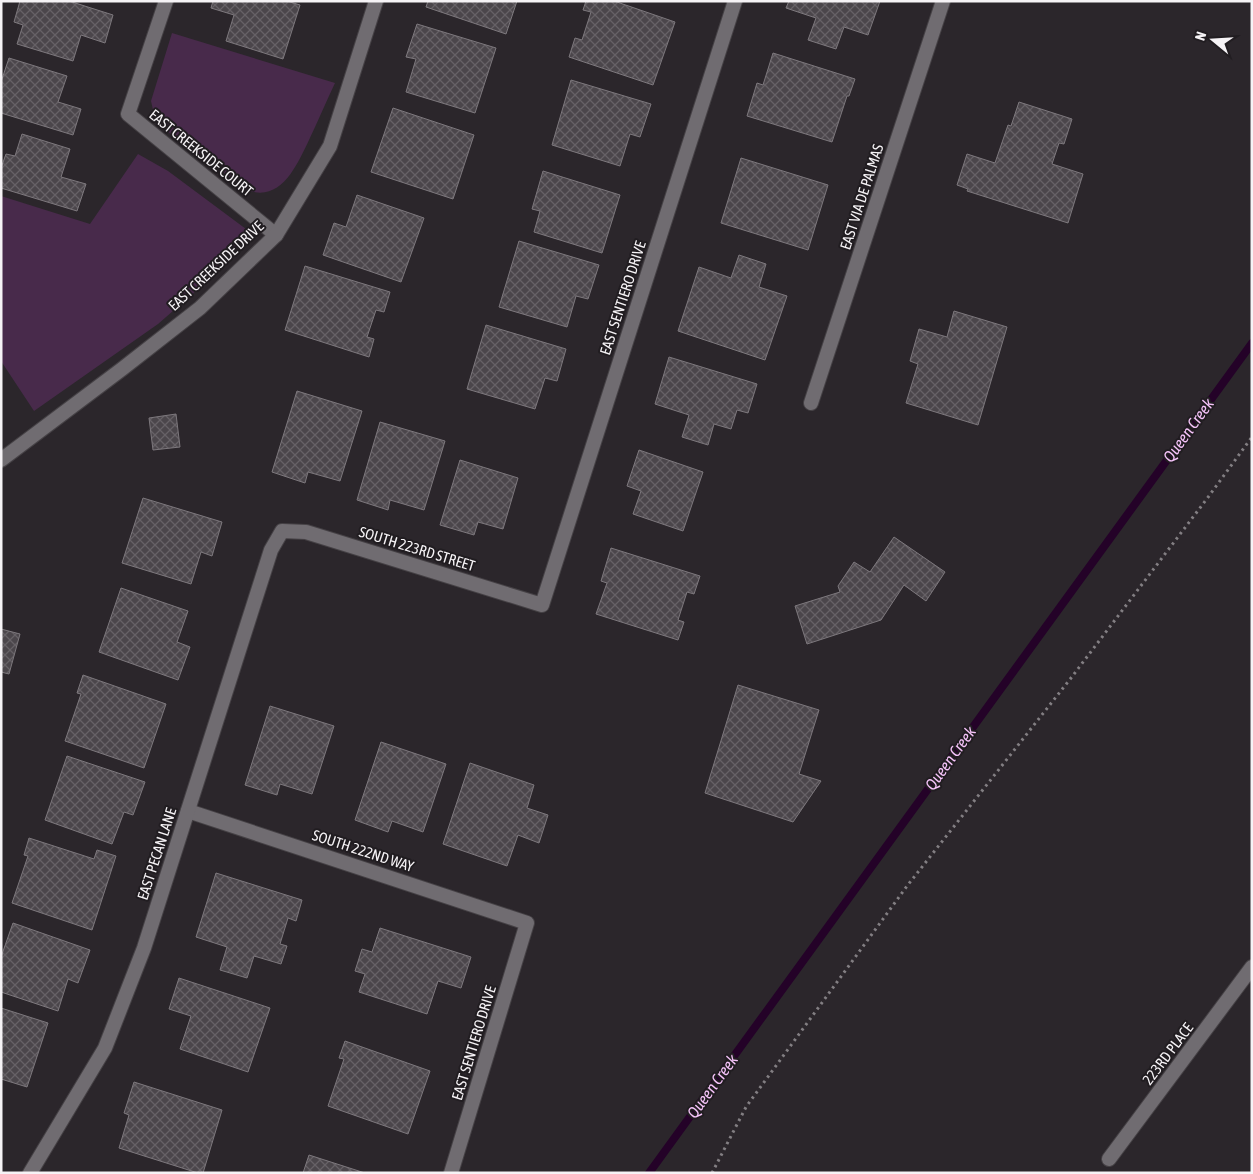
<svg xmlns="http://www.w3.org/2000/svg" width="1253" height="1174" font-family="'Asap Condensed',sans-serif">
	<defs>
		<pattern id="building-cross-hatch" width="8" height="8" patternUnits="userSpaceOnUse" patternTransform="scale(1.25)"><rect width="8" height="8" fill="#4b464b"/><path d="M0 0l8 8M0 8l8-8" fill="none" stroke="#666166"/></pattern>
	</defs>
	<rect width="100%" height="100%" fill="#2b262b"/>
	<g fill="#482a4b">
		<path d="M172 33 335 83C326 102 318 121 309 140 297 165 281 203 247 190L160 126 154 114 151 101Z"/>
		<polygon points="138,154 168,171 250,232 213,276 158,324 34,411 1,361 1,196 90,224"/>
	</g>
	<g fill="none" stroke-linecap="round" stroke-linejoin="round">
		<polyline stroke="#240228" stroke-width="8" points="649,1173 1252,343"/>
	</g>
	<g fill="url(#building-cross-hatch)" stroke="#7d787d">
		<polygon points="20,1 69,1 113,15 105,43 81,35 73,61 17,44 23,25 14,22"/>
		<polygon points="213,1 287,1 300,5 283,59 226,41 234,15 211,8"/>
		<polygon points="428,1 517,1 506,34 426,7"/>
		<polygon points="586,1 614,1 675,22 653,85 569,57 575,38 582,40 591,12 583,10"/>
		<polygon points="789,1 880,1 868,35 844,27 836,49 808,40 816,18 786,8"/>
		<polygon points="417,24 496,48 475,113 406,92 416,59 406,57"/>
		<polygon points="773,53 855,79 849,96 847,96 832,142 747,116 757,83 763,85"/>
		<polygon points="9,58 67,76 58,102 81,109 73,135 1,113 1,82"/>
		<polygon points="571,80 651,104 640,137 630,134 620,166 552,145"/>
		<polygon points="1019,102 1072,119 1064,144 1059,143 1052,164 1083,174 1068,223 967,191 968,189 957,185 967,154 995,163 1008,125 1011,126"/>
		<polygon points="393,108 474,135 453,199 371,172"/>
		<polygon points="22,134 70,149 61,177 86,184 77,211 1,188 1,168 6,154 15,156"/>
		<polygon points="741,158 828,185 808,250 721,223"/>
		<polygon points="543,171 620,195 602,253 534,232 540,211 532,209"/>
		<polygon points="357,195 424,218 401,282 323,255 334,223 346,227"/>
		<polygon points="519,241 599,265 588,299 576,296 567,327 499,307"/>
		<polygon points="739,255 766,264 759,287 787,296 765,360 678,331 699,267 731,278"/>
		<polygon points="305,266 390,292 384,312 376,310 367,337 374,339 369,357 285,330"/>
		<polygon points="954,311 1007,327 978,425 906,403 918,364 910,361 919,329 947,337"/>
		<polygon points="486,325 566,349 557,381 545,378 535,409 467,389"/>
		<polygon points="669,357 757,384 748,413 737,410 731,429 714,424 708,445 682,437 689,415 655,404"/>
		<polygon points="297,391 362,411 340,481 308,472 305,483 272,472"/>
		<polygon points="176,414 180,447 153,450 149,418"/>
		<polygon points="380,422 445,441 424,510 390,500 388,510 357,500"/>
		<polygon points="639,450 703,472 683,531 633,514 641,491 627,486"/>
		<polygon points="460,460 518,478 503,529 478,522 474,535 440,525"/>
		<polygon points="143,498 222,522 212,556 201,552 191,584 122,563"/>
		<polygon points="894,537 945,572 926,601 904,585 881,620 807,644 795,606 840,592 838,586 854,562 870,572"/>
		<polygon points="611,548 700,576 694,594 687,592 678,620 684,622 678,640 596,614 607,583 601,581"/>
		<polygon points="121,588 188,611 177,642 190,647 178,680 99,652"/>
		<polygon points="1,629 20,634 9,674 1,672"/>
		<polygon points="83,675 166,704 144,768 65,741 81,694 77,693"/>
		<polygon points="738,685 819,710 799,774 821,781 793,822 705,793"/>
		<polygon points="270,706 334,726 312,794 280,784 277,795 245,785"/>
		<polygon points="381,742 446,764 423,832 392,821 388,832 355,820"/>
		<polygon points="67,756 145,782 133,815 124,812 112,844 45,820"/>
		<polygon points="470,763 534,785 527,808 548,815 539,843 518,835 507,866 443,844"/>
		<polygon points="29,838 94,859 97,850 116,856 92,930 12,903 28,856 24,855"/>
		<polygon points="216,873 302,900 296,921 288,918 280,944 287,946 281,964 254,956 247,978 220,970 227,947 196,937"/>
		<polygon points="13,923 90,950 78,983 68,979 58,1011 1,992 1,957"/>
		<polygon points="380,928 471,957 461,988 438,981 427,1014 359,992 365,974 355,971 362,949 372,952"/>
		<polygon points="179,978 270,1008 248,1072 180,1049 191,1016 169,1009"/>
		<polygon points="1,1008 48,1023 27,1087 1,1079"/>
		<polygon points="345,1041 430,1071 408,1134 328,1106 344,1059 339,1058"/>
		<polygon points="134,1082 222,1110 203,1173 198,1173 119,1148 129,1115 124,1113"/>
		<polygon points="309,1155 365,1173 303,1173"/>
	</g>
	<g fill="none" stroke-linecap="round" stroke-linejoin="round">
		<g stroke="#454145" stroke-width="16">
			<g id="minor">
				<polyline points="166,1 128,114 276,235"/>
				<polyline points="811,403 943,1"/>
				<polyline points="1,460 122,369 200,308 276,235 330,146 376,1"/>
				<polyline points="188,811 527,923 451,1173"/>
				<polyline points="1109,1159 1252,967"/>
				<polyline points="30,1173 105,1048 144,948 271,550 282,531 306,532 542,605 735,1"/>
			</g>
		</g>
		<polyline stroke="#837f83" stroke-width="3" stroke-dasharray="2.5 4" stroke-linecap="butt" points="712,1173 746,1107 907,886 1071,678 1209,496 1252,437"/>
		<use href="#minor" stroke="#706c71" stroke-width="14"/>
	</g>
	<g text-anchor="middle" stroke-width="4" stroke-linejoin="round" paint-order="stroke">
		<g font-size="15" fill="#f6f3f6" stroke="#211d21">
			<text transform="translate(201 153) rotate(39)" y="5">EAST CREEKSIDE COURT</text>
			<text transform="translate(862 197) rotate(-72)" y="5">EAST VIA DE PALMAS</text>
			<text transform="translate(216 266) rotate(-43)" y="5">EAST CREEKSIDE DRIVE</text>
			<text transform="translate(623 298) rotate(-72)" y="5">EAST SENTIERO DRIVE</text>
			<text transform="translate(417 549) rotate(17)" y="5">SOUTH 223RD STREET</text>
			<text transform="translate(363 851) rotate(18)" y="5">SOUTH 222ND WAY</text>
			<text transform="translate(157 854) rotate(-72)" y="5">EAST PECAN LANE</text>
			<text transform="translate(474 1043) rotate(-73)" y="5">EAST SENTIERO DRIVE</text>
			<text transform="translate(1168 1054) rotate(-53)" y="5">223RD PLACE</text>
		</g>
		<g font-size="16" font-style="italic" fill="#f6c4fa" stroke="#211d21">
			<text transform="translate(1188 430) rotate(-54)" y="6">Queen Creek</text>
			<text transform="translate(950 758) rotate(-54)" y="6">Queen Creek</text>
			<text transform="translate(712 1086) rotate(-54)" y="6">Queen Creek</text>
		</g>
	</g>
	<rect width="1253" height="1174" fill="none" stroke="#f6f3f6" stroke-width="5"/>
	<g transform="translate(1213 40) rotate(288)" stroke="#211d21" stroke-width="4" paint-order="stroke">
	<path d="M0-4L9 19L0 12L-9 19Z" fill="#f6f3f6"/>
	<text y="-8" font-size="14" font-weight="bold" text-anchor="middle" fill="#f6f3f6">N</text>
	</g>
</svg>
